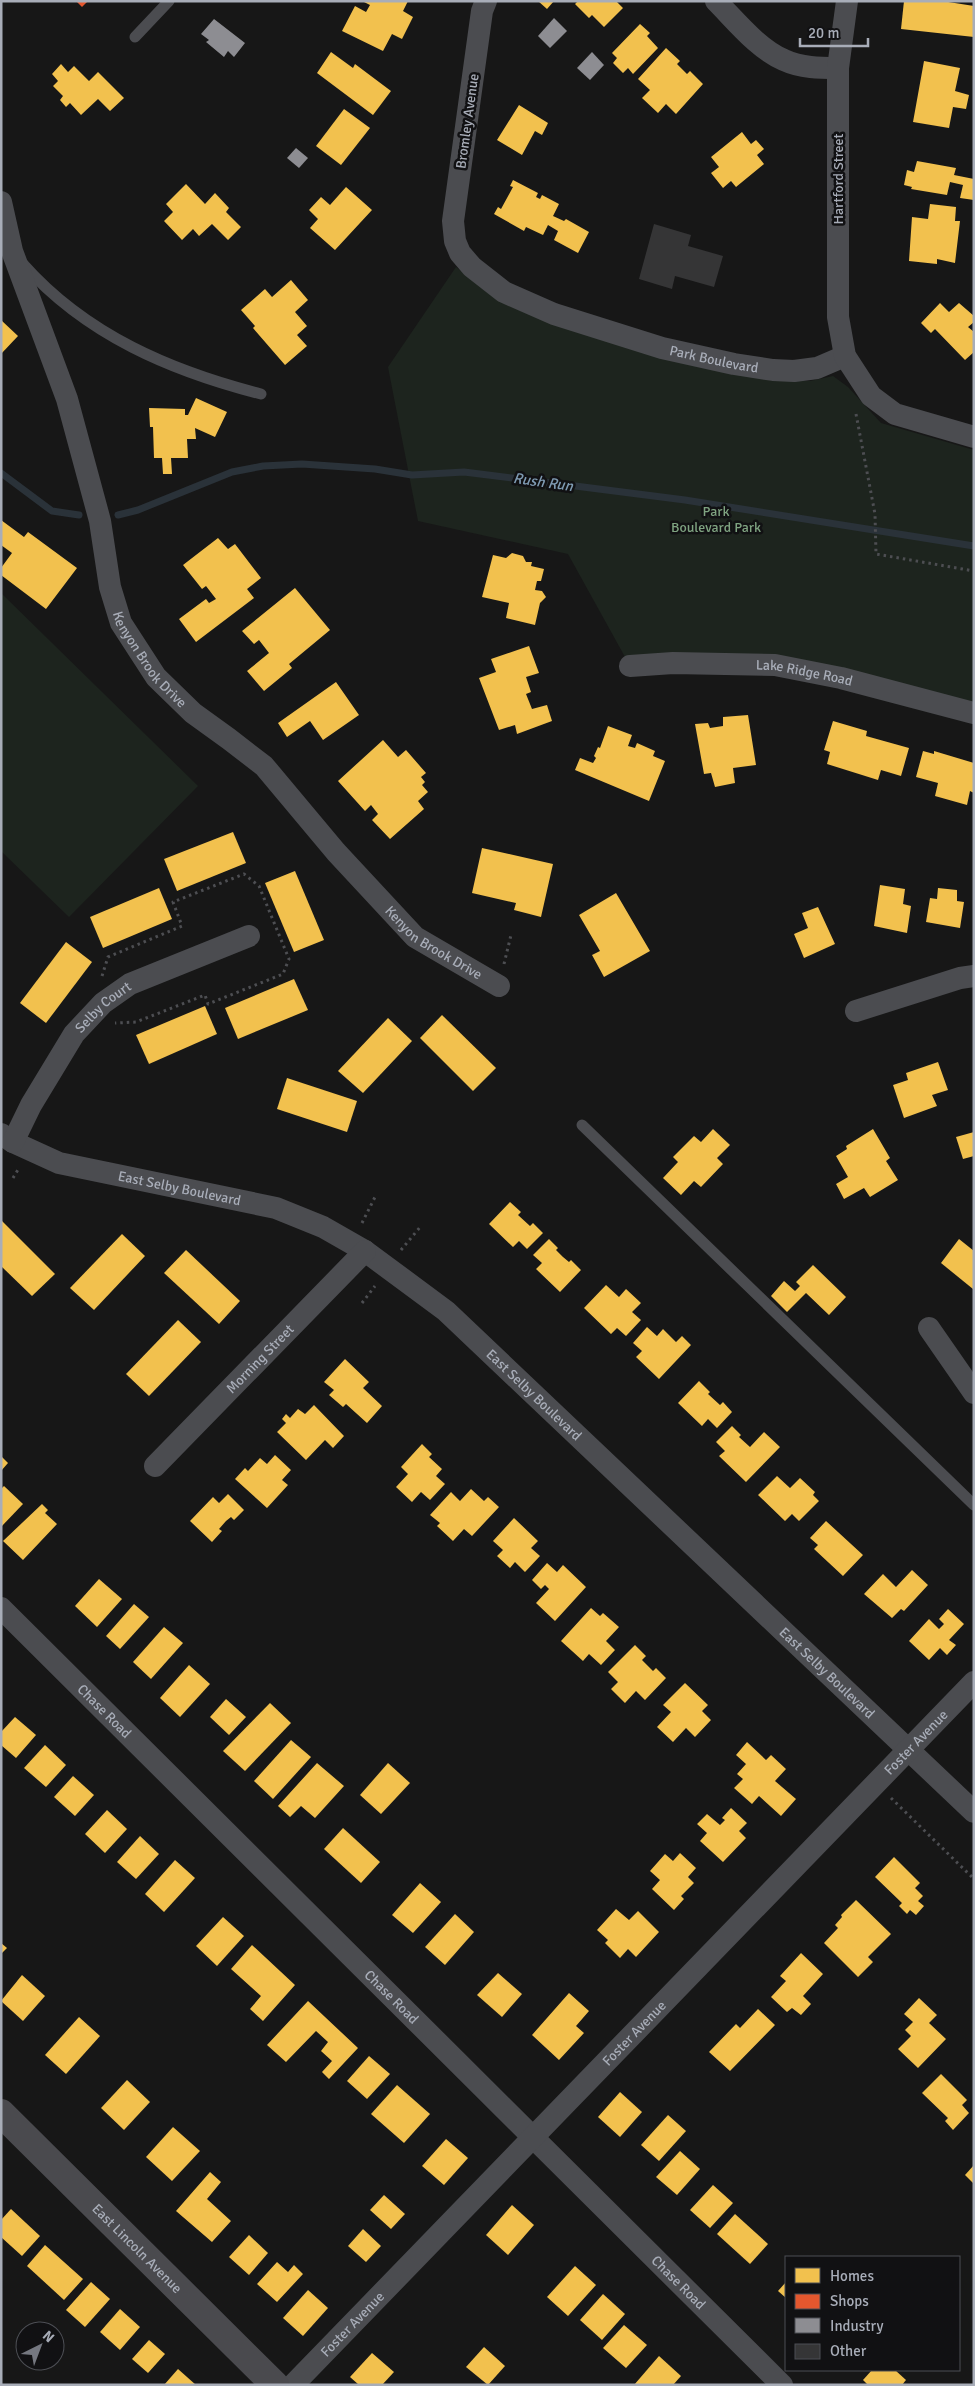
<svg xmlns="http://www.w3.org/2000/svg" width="975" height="2386" font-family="Signika,sans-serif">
	<rect width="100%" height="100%" fill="#171717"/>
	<g fill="#1d241e">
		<polygon points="456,267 487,292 786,381 810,381 833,376 848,387 881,423 974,450 974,713 841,678 630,666 568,554 418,521 388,367"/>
		<polygon points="1,593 198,786 69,917 1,851"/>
	</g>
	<g fill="#f2c14e">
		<polygon points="362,1 408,1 403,11 413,17 402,39 392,34 383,51 342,31 355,6 366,12 370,5"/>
		<polygon points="538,1 554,1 547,9"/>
		<polygon points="578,1 616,1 623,8 604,27 592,15 589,18 575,4"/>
		<polygon points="904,1 942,1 974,6 974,37 901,29"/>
		<polygon points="640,24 650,33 647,36 658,48 633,74 628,68 623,73 613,63 617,58 612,53"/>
		<polygon points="666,48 680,61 677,64 687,74 690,71 703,84 676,114 666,104 658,113 642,98 650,90 638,79"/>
		<polygon points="331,52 353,68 355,64 391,91 373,115 317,73"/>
		<polygon points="924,61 960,68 955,91 969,95 966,109 953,107 949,128 913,122"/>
		<polygon points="61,64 68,72 74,66 89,81 98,72 124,98 110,111 98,99 81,115 70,103 66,107 60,100 63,96 53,86 58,81 52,74"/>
		<polygon points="519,105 548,123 542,135 535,131 522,155 497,140"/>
		<polygon points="344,109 370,128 341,165 316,146"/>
		<polygon points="742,132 751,144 756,140 764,149 757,155 764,164 736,187 731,181 723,188 711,173 719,167 711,157"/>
		<polygon points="917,161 956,168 954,175 974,179 974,200 960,198 963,185 950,182 947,195 911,189 912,187 904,185 907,170 914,172"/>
		<polygon points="513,180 538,193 536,197 540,199 542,195 559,204 553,216 564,221 566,219 589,232 578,253 554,240 558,231 548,225 543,235 526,227 524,231 494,214 498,207 501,209 513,187 510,186"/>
		<polygon points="186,184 205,204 215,193 229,208 226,212 241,227 228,240 212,224 199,236 193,229 182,240 164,221 173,212 166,204"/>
		<polygon points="346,187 372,210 335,250 310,228 318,219 309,210 321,197 330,205"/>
		<polygon points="930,204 956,207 955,221 960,221 955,263 937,259 937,264 909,261 912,217 928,219"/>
		<polygon points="291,280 308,300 295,312 307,326 297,335 307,346 285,365 253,328 255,326 241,310 265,289 272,297"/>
		<polygon points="940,303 949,312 959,303 974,316 974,322 968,327 974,332 974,352 965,360 935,329 931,333 921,323"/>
		<polygon points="1,320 18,336 1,354"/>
		<polygon points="196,398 227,412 215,437 195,428 196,439 187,439 188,458 171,458 172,474 163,474 162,458 154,458 153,427 150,427 149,408 185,409 185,415 188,415"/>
		<polygon points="1,520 24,537 28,532 77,568 46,609 1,575 1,568 12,553 1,545"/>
		<polygon points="218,538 228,549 235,544 261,578 247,589 254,598 196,642 179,619 206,599 209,603 216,599 206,586 202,589 183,565"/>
		<polygon points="512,553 523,556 526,562 532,562 531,566 544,569 541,581 537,581 535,590 542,591 546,597 540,603 535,625 506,618 509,603 482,597 493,555 506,558"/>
		<polygon points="295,588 330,630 289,664 292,668 264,691 247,671 269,653 259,640 254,644 242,631"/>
		<polygon points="529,646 539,673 526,677 531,692 526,694 532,709 547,705 552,721 517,734 515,725 499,730 479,678 496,672 491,659"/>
		<polygon points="336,682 359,715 323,740 310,721 287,737 278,723"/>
		<polygon points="748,715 756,765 733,768 735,783 715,787 711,773 704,774 695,724 708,723 710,728 723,726 723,717"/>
		<polygon points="833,721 867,731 866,736 909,748 901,776 881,770 878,780 827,764 830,752 824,750"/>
		<polygon points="608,726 632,735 628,746 635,748 637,743 655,751 653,756 665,761 649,801 575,770 580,758 593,763 596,758 594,756 598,747 600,748"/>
		<polygon points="383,740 398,757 406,750 426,773 421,777 425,782 422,785 428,792 418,801 424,809 390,839 372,820 378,814 371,805 365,811 338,781"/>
		<polygon points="923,751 934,754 934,751 974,763 974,793 970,791 967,805 935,796 938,783 916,777"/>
		<polygon points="233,832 246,863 177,891 164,859"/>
		<polygon points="482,848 553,864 541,917 514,910 516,903 472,893"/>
		<polygon points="295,871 324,940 294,952 265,883"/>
		<polygon points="880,885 905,889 903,904 911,906 907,933 874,926"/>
		<polygon points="159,888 172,919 103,948 90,917"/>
		<polygon points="938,888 957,890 957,901 964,902 960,928 926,922 930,898 937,899"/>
		<polygon points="616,893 650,951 604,977 592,955 600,951 579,915"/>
		<polygon points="818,907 835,944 804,958 794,934 808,928 802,913"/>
		<polygon points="66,942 92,962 46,1023 20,1003"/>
		<polygon points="294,979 308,1010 238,1039 225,1008"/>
		<polygon points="205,1006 217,1034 149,1064 136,1035"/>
		<polygon points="442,1015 496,1068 473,1091 420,1038"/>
		<polygon points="388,1018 412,1041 363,1093 338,1071"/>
		<polygon points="938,1062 948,1090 932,1095 937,1106 904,1118 893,1085 908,1080 906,1073"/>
		<polygon points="287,1078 357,1101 347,1132 277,1109"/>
		<polygon points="713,1129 730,1145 717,1158 723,1164 701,1187 694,1181 681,1195 663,1178 678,1162 673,1157 694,1136 701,1142"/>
		<polygon points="873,1129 890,1158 886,1161 898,1180 870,1197 864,1188 844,1199 836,1184 848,1177 836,1156 847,1149 846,1146"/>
		<polygon points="974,1132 974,1156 963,1159 956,1137"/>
		<polygon points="510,1202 521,1212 518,1215 530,1226 533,1223 543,1233 527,1249 519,1241 513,1247 489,1224"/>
		<polygon points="1,1220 55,1274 32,1296 1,1266"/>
		<polygon points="122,1234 145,1256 94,1310 70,1288"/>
		<polygon points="549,1239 558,1248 556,1250 563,1257 569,1262 571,1260 581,1270 560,1292 536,1269 542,1263 533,1255"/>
		<polygon points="959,1239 974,1251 973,1289 941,1263"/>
		<polygon points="186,1250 240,1301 219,1324 164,1273"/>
		<polygon points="813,1265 846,1297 829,1315 806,1293 787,1312 771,1296 784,1281 795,1291 800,1286 796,1282"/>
		<polygon points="606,1285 619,1297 626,1289 641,1303 632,1312 641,1320 626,1336 617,1328 611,1334 584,1308"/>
		<polygon points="178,1320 201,1342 149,1396 126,1374"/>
		<polygon points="647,1327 657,1336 663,1329 676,1342 682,1336 691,1345 659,1379 636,1357 642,1351 633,1343"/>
		<polygon points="345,1359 369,1382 363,1388 382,1406 367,1423 346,1404 343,1407 329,1395 334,1390 324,1382"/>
		<polygon points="699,1381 710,1392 708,1394 720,1405 723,1402 732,1412 717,1428 708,1419 702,1426 678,1403"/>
		<polygon points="314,1405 344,1436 333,1448 325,1440 306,1460 277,1432 286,1423 282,1419 286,1414 290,1418 298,1409 305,1414"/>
		<polygon points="732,1426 741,1435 739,1437 750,1447 764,1432 780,1447 746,1482 719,1456 725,1451 716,1442"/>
		<polygon points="422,1444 432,1454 429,1457 442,1469 436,1476 445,1484 430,1500 421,1492 412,1502 396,1487 408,1474 401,1467"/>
		<polygon points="275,1455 291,1470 282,1480 288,1485 267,1508 235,1479 245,1468 248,1471 260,1458 267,1464"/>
		<polygon points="1,1456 8,1463 1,1471"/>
		<polygon points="777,1476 790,1488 800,1478 815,1492 813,1495 819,1501 799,1521 792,1514 785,1521 758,1495"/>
		<polygon points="4,1486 23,1504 1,1527 1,1489"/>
		<polygon points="471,1489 484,1501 488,1497 499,1507 472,1536 464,1529 453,1541 437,1526 440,1523 430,1515 451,1492 460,1501"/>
		<polygon points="228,1494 244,1510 234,1520 231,1517 226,1521 219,1529 222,1531 212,1542 190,1521 213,1497 219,1503"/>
		<polygon points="42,1504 48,1510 45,1513 57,1524 23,1560 3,1541"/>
		<polygon points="514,1518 538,1541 531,1548 540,1556 525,1572 515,1562 510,1568 497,1556 503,1550 493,1541"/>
		<polygon points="826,1521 863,1555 843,1576 814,1549 818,1545 810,1538"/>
		<polygon points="547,1563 557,1572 563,1565 586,1587 555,1621 536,1603 549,1589 545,1585 541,1589 532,1580"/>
		<polygon points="912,1570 928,1585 904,1611 901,1609 892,1618 864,1594 883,1574 896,1587"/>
		<polygon points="99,1579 122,1599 97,1627 75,1606"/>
		<polygon points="134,1604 149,1617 120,1649 106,1636"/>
		<polygon points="591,1608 600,1616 603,1613 619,1627 606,1641 615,1650 601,1665 589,1654 583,1661 561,1641"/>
		<polygon points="948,1609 964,1624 949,1640 956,1645 947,1655 940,1648 929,1660 909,1641 929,1619 939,1629 944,1624 939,1619"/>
		<polygon points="164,1627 183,1643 151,1679 133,1662"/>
		<polygon points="635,1645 646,1656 642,1660 653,1671 656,1668 666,1678 645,1700 636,1691 625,1703 611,1689 618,1682 608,1672"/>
		<polygon points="189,1665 210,1684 180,1717 160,1698"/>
		<polygon points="685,1683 708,1705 702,1711 711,1720 695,1737 686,1728 673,1742 657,1727 671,1712 663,1705"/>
		<polygon points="226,1699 246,1717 229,1735 210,1717"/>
		<polygon points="270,1703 291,1723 245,1771 223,1751"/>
		<polygon points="15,1717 36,1735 16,1758 1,1745 1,1732"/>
		<polygon points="291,1740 311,1757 273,1799 254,1781"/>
		<polygon points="747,1742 766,1760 771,1755 786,1769 775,1781 796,1799 781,1816 759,1796 752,1804 734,1788 743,1779 737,1774 746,1764 736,1755"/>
		<polygon points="45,1745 66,1765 46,1787 24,1768"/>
		<polygon points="317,1763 344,1786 315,1818 301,1806 290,1817 278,1806"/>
		<polygon points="388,1763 410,1783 381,1814 360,1795"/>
		<polygon points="73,1776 94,1795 75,1816 54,1797"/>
		<polygon points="731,1808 747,1823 739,1831 746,1838 723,1862 700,1841 707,1833 697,1824 707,1814 720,1825 725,1820 722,1818"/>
		<polygon points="107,1810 127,1829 105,1853 85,1834"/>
		<polygon points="343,1828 380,1862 361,1883 324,1849"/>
		<polygon points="140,1836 159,1854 136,1879 117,1862"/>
		<polygon points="680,1853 696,1868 688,1877 694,1883 681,1896 684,1899 674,1910 652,1889 660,1880 650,1871 665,1854 673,1861"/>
		<polygon points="894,1857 920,1883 915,1888 923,1896 918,1901 924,1906 916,1915 910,1910 907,1914 899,1906 902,1903 875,1877"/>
		<polygon points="175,1860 195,1878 164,1912 145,1894"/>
		<polygon points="420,1883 441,1902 413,1933 392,1915"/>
		<polygon points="856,1900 891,1934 868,1957 873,1962 858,1977 824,1943 838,1928 835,1925 842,1917 841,1915"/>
		<polygon points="616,1909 629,1920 638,1911 659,1932 636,1957 628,1949 620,1958 605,1943 608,1940 597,1930"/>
		<polygon points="455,1914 474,1932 445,1965 425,1947"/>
		<polygon points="223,1917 244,1936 217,1966 196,1946"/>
		<polygon points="1,1943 7,1948 1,1954"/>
		<polygon points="252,1945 295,1985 263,2021 250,2009 261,1996 231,1969"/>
		<polygon points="801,1953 823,1974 803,1996 811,2004 801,2015 792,2008 787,2012 771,1997 786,1981 780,1976"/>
		<polygon points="498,1973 522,1994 502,2017 477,1995"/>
		<polygon points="22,1975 45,1996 23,2021 1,2001"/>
		<polygon points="569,1993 589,2011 576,2026 584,2033 559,2060 532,2035"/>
		<polygon points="919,1998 937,2015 929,2023 946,2039 918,2068 898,2049 911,2036 905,2030 913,2022 904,2014"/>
		<polygon points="308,2001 358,2048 329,2079 322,2072 332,2061 321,2051 328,2042 316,2031 286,2062 267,2045"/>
		<polygon points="758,2009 775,2025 730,2071 709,2052 736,2024 740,2028"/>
		<polygon points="79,2017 100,2036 66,2074 45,2055"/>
		<polygon points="369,2056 390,2074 367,2099 347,2081"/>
		<polygon points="941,2074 967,2100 962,2105 969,2113 953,2130 945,2121 948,2118 922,2093"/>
		<polygon points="127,2080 150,2102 124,2130 101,2108"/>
		<polygon points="397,2085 430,2114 404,2143 371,2114"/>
		<polygon points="620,2092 642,2112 620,2137 598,2117"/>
		<polygon points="668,2115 686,2131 659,2161 641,2145"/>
		<polygon points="173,2127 200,2151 172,2181 146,2157"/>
		<polygon points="446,2139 468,2158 444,2185 422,2166"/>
		<polygon points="680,2151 700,2169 677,2195 656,2177"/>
		<polygon points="974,2165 974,2184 965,2175"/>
		<polygon points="210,2172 221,2182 207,2199 231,2221 212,2242 176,2211"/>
		<polygon points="713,2185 733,2203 710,2228 690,2210"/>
		<polygon points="384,2195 405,2214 391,2229 370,2210"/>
		<polygon points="512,2205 534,2225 508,2255 486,2235"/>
		<polygon points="11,2209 40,2236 22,2256 1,2237 1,2220"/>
		<polygon points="735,2214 768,2244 750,2264 717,2234"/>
		<polygon points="363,2229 381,2246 366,2262 348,2246"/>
		<polygon points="249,2235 268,2253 249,2275 229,2257"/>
		<polygon points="45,2245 83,2279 64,2300 27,2266"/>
		<polygon points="277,2262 288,2272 294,2265 303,2274 277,2302 257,2284"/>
		<polygon points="575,2266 596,2285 568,2316 547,2297"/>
		<polygon points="91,2282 110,2299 85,2327 66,2310"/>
		<polygon points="786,2282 786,2298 778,2291"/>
		<polygon points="308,2290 328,2308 303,2336 283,2318"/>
		<polygon points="603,2294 625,2314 602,2340 580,2320"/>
		<polygon points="120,2309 140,2327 120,2350 100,2332"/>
		<polygon points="624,2325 647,2345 626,2368 603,2348"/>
		<polygon points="149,2340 165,2354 148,2373 132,2359"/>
		<polygon points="484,2347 505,2366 488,2385 466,2367"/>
		<polygon points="372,2353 394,2372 382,2385 359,2385 350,2377"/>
		<polygon points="659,2356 681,2376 673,2385 634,2385"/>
		<polygon points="178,2369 196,2385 164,2385"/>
		<polygon points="872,2370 895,2370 906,2380 902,2385 868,2385 863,2380"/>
	</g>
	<polygon fill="#e4572e" points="76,1 88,1 82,7"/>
	<g fill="#8d8d92">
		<polygon points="554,18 567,31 550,48 538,36"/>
		<polygon points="214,19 245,43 234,57 228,51 224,57 206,42 209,40 201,34"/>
		<polygon points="592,52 604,65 590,80 577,68"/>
		<polygon points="296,148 308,158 299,168 287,158"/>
	</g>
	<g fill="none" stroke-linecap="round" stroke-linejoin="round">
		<g stroke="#2a3239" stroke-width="7">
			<polyline points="1,473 52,511 79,515"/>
			<polyline points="118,515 138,510 232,472 263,466 302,464 375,469 412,475 464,472 536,481 685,500 974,546"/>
		</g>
	</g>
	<polygon fill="#353536" points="654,224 691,235 688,246 723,256 714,287 675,276 672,289 639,279"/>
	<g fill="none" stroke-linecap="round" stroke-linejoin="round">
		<g stroke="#4d4e52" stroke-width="3" stroke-dasharray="2.5 4" stroke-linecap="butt">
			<polyline points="856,414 875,514 876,554 974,571"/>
			<polyline points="504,964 511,935"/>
			<polyline points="102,976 108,957 182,926 173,902 244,874 259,886 289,959 283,974 208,1004 205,995 136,1022 115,1023"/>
			<polyline points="13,1178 19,1168"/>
			<polyline points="362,1223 375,1197"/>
			<polyline points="401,1250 421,1226"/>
			<polyline points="362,1303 375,1286"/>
			<polyline points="1,1579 2,1579"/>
			<polyline points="891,1798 974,1879"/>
		</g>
		<g stroke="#4b4c50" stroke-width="11">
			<polyline points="135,37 169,1"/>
			<path d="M23 264C86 335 171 371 261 394"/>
			<polyline points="582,1125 974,1505"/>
		</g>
		<g stroke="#4b4c50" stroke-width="22">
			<path id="s1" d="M486 1 482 11 453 221 455 241 460 253 472 267 504 292 554 314 662 348 734 364 773 370 794 371 817 368 845 356"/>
			<path d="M716 1C736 21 758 49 784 60 801 68 820 68 838 68"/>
			<polyline points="847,1 838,68 838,317 845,356 871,396 895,414 974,437"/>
			<path id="s2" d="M1 202 12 251 67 399 100 521 110 587 121 623 156 677 193 713 229 739 264 766 336 852 415 937 499 986"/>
			<path id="s3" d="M630 666 673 663 775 665 841 678 974 713"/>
			<polyline points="856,1011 960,978 974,976"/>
			<path id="s4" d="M1 1134 13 1142 59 1163 276 1208 323 1227 365 1251 446 1311 974 1812"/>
			<path id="s5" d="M13 1142 31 1105 74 1034 103 1003 130 984 249 936"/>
			<polyline points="929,1328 974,1393"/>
			<path id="s6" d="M155 1466 365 1251"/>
			<path id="s7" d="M1 1608 782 2385"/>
			<path id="s8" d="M293 2385 974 1682"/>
		</g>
		<path stroke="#4a4a4e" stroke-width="28" id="s9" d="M1 2113 275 2385"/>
	</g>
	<g text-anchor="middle" stroke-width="5" stroke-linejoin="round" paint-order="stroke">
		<g font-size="14" fill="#a8adb8" stroke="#111113">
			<text transform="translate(467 121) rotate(-82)" y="5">Bromley Avenue</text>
			<text transform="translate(838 179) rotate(-90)" y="5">Hartford Street</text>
			<text dy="5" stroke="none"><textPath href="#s1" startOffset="536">Park Boulevard</textPath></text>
			<text dy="5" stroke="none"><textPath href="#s2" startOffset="485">Kenyon Brook Drive</textPath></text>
			<text dy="5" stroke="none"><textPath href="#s3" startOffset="175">Lake Ridge Road</textPath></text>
			<text dy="5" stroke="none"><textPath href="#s2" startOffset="890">Kenyon Brook Drive</textPath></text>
			<text dy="5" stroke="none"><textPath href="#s5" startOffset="164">Selby Court</textPath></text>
			<text dy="5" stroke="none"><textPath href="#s4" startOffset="188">East Selby Boulevard</textPath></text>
			<text dy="5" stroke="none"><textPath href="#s6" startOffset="150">Morning Street</textPath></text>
			<text dy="5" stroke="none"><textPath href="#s4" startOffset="608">East Selby Boulevard</textPath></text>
			<text dy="5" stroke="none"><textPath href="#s4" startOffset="1012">East Selby Boulevard</textPath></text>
			<text dy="5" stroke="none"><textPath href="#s7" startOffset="146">Chase Road</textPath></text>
			<text dy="5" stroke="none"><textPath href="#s8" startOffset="895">Foster Avenue</textPath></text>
			<text dy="5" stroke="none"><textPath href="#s7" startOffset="551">Chase Road</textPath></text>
			<text dy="5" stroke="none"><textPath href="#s8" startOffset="490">Foster Avenue</textPath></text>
			<text dy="5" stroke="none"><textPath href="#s9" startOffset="192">East Lincoln Avenue</textPath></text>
			<text dy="5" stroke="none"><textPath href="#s7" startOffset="956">Chase Road</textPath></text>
			<text dy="5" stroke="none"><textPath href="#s8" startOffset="85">Foster Avenue</textPath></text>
		</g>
		<g font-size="14" fill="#7fa381" stroke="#111113">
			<text x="716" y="516">Park<tspan x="716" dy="16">Boulevard Park</tspan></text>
		</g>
		<g font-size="15" font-style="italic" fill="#7f9bb3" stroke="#111113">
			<text transform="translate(543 482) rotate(8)" y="5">Rush Run</text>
		</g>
	</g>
	<rect width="975" height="2386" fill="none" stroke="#a8adb8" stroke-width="5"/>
	<rect x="785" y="2256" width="175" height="115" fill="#111113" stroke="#4d4f55"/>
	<rect x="795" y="2268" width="25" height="15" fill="#f2c14e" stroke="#4d4f55"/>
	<text x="830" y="2281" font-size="15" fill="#a8adb8">Homes</text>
	<rect x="795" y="2294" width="25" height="15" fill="#e4572e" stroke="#4d4f55"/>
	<text x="830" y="2306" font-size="15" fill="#a8adb8">Shops</text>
	<rect x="795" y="2318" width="25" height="15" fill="#8d8d92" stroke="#4d4f55"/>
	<text x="830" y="2331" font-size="15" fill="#a8adb8">Industry</text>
	<rect x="795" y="2344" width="25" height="15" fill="#353536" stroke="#4d4f55"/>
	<text x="830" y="2356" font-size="15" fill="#a8adb8">Other</text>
	<g transform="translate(40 2346) rotate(42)"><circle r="24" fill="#111113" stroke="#4d4f55"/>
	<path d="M0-4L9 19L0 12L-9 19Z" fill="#757880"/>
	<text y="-8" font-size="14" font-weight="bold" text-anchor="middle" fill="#a8adb8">N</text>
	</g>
	<path d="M800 38v8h68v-8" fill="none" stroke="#a8adb8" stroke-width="2.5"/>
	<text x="808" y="38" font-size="15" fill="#a8adb8" stroke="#111113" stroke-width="4" paint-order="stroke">20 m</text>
</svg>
